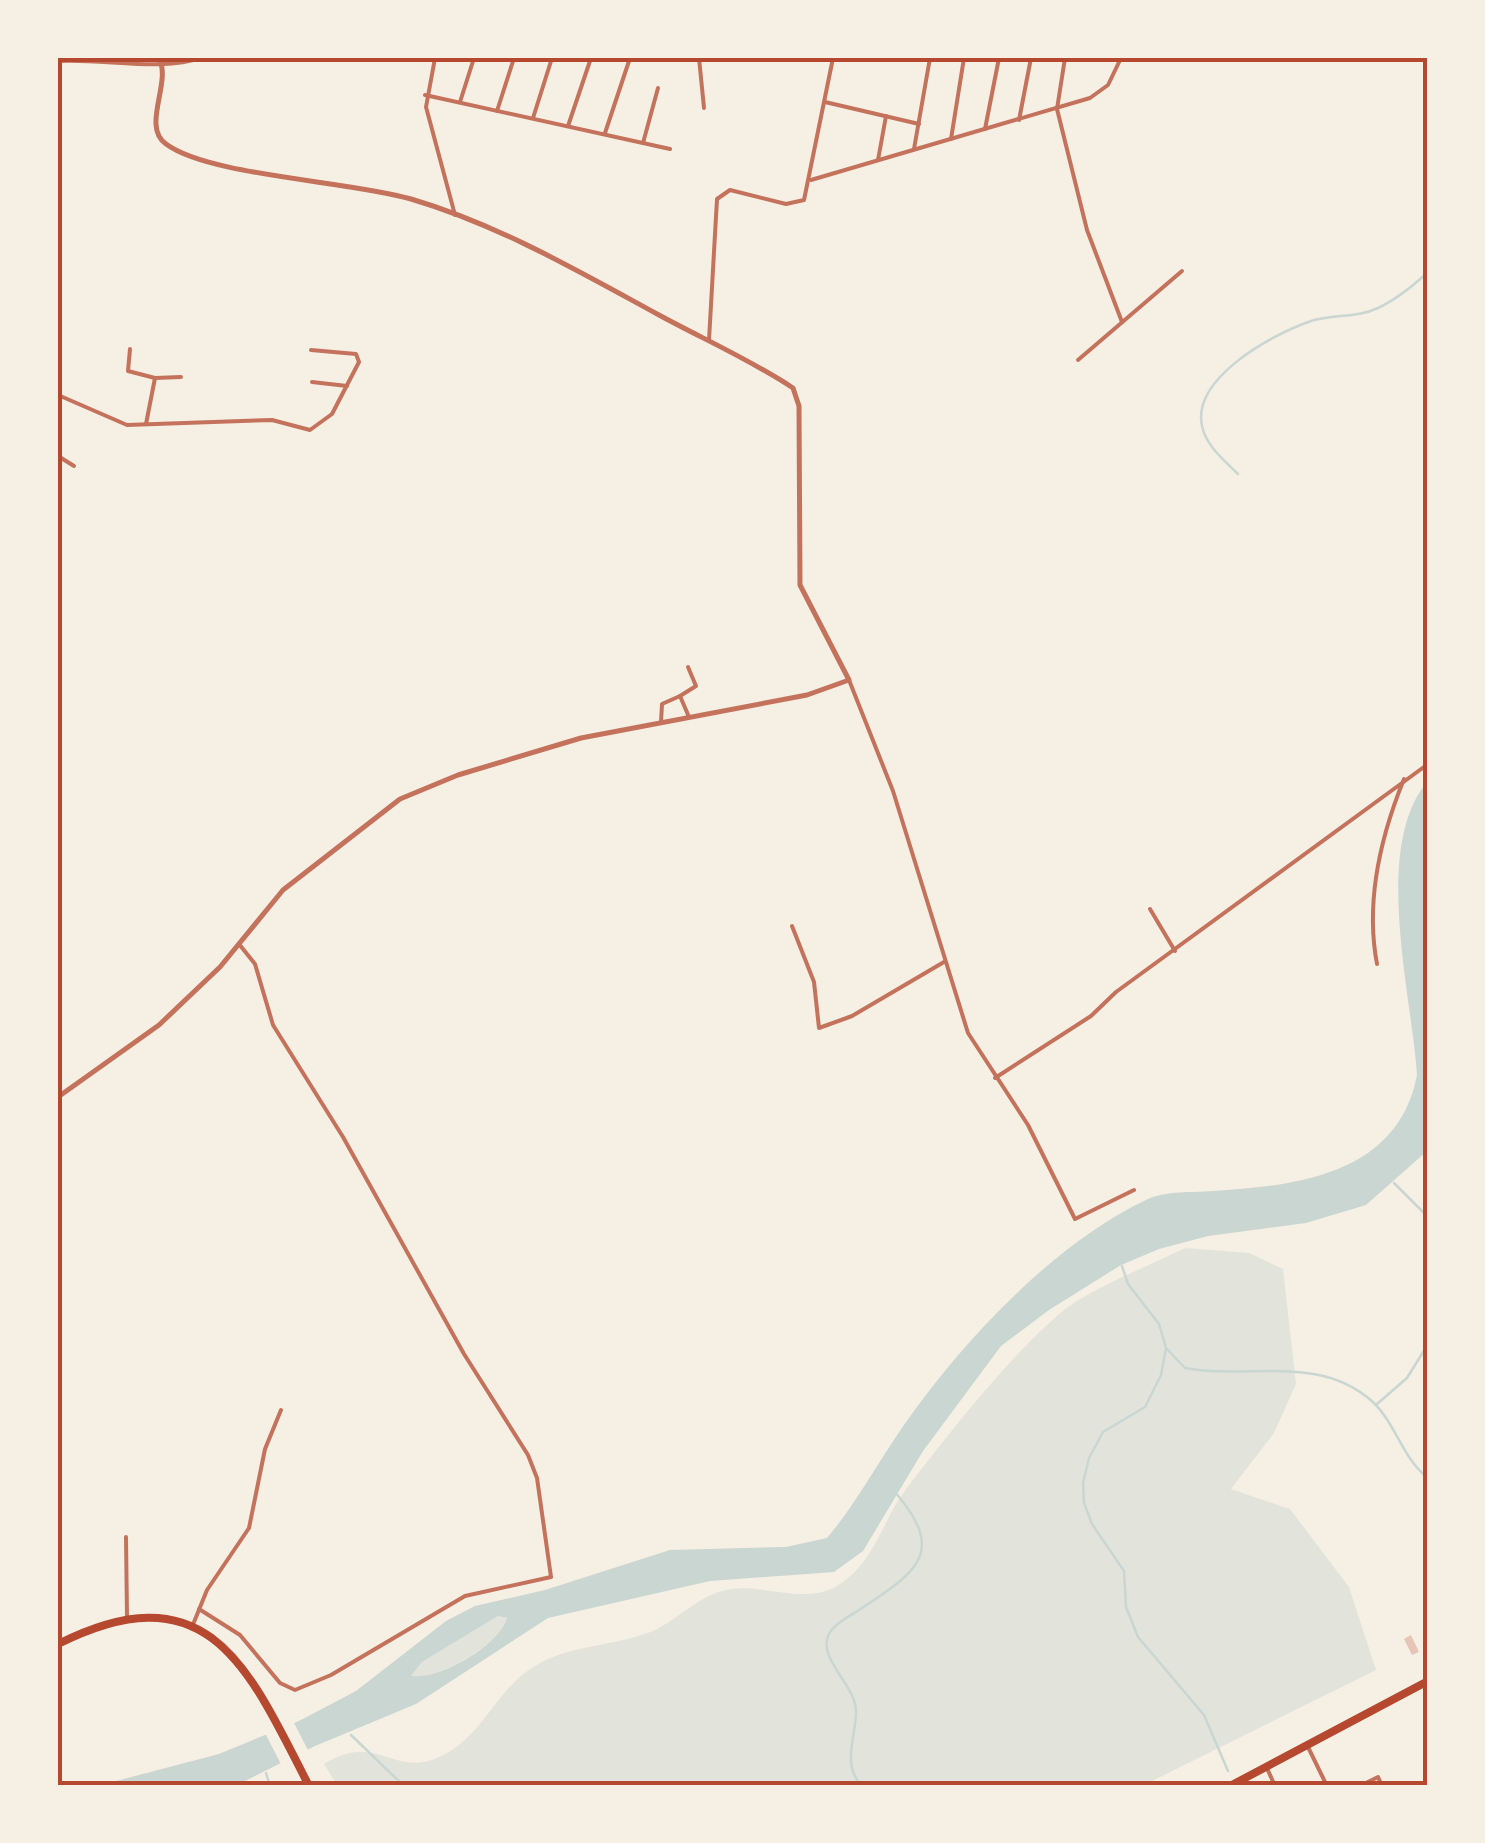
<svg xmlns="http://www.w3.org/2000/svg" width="1485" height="1843" font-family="Poppins,sans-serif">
	<rect width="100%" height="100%" fill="#f6efe4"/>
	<g fill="#e2e4dc">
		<path d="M1185 1248 1249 1253 1283 1269 1296 1384 1274 1433 1231 1489 1290 1509 1349 1587 1376 1670 1144 1785H337L324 1764C378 1731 391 1777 437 1758 483 1739 494 1690 535 1666 573 1643 617 1647 657 1629 678 1618 699 1597 722 1591 761 1580 804 1608 840 1584 874 1562 882 1522 904 1492 946 1437 1007 1359 1058 1315 1084 1291 1151 1265 1185 1248Z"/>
		<path d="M498 1616 507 1618C498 1647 440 1678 410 1677L422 1662Z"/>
	</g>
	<path fill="#c9d6d2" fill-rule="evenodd" d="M1427 782V1151L1366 1205 1306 1223 1208 1236 1159 1249 1121 1265 1049 1310 1001 1346 923 1451 863 1551 834 1572 710 1581 548 1618 416 1704 315 1746 237 1785 97 1786 219 1754 299 1721 356 1691 446 1621 475 1606 545 1590 670 1550 786 1547 827 1538C856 1504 878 1462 904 1425 962 1342 1053 1244 1146 1200 1166 1190 1192 1193 1213 1191 1298 1186 1398 1174 1417 1075 1412 996 1372 848 1427 782ZM498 1616 507 1618C499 1646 439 1680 411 1676L422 1662Z"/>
	<polygon fill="#f6efe4" points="292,1719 310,1754 284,1770 264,1731"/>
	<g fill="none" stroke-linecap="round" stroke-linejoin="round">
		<g stroke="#c9d6d2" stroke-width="2.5">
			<path d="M1238 474C1225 461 1211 450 1204 433 1184 381 1273 334 1311 321 1333 314 1357 318 1378 308 1397 299 1413 286 1428 272"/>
			<polyline points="1394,1183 1428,1217"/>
			<polyline points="1122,1266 1128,1284 1159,1324 1166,1348 1161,1375 1145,1407 1103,1432 1089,1458 1083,1483 1084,1503 1092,1524 1124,1571 1126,1607 1138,1637 1204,1715 1228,1771"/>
			<path d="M1167 1349 1185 1368C1249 1380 1319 1353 1373 1402 1396 1424 1402 1458 1428 1478"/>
			<polyline points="1377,1404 1407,1378 1428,1344"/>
			<polyline points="351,1735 404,1786"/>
			<polyline points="266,1773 270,1786"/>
			<path d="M862 1786C841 1764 856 1737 856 1712 857 1686 816 1658 829 1634 835 1623 850 1616 859 1610 916 1572 948 1554 895 1492"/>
		</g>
	</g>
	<polygon fill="#e6c5b7" points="1411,1635 1419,1652 1412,1655 1404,1639"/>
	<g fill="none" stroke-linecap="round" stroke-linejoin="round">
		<g stroke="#c5725c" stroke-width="4">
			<polyline points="435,58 426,107 455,215"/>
			<polyline points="699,58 704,108"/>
			<polyline points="1065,58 1057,109 1087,230 1122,322"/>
			<polyline points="1130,58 1144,59"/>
			<path d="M58 61C100 58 165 72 200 58"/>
			<polyline points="425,95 670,149"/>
			<polyline points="460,102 474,58"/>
			<polyline points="825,102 919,124"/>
			<polyline points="497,111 514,58"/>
			<polyline points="533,118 552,58"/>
			<polyline points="1019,120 1031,58"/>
			<polyline points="568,126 591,58"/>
			<polyline points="985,129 999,58"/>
			<polyline points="605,133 630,58"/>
			<polyline points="951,139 964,58"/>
			<polyline points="643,143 658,88"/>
			<polyline points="914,149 930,58"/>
			<polyline points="878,160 886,116"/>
			<polyline points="811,180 1090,98 1108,85 1121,58"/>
			<polyline points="709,340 717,199 730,190 786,204 804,200 833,58"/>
			<polyline points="130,349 128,371 155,378"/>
			<polyline points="1078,360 1182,271"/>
			<polyline points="312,382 347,386"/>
			<polyline points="58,395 127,425 272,420 310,430 332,414 359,362 356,354 311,350"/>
			<polyline points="146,424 155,378 181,377"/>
			<polyline points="58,456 74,466"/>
			<polyline points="688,667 696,686 680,696 689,717"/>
			<polyline points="849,680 893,791 968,1033 1028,1125 1075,1219 1134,1190"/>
			<polyline points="661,722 662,704 680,696"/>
			<polyline points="1150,909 1175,951"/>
			<polyline points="792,926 814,982 819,1028 852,1016 944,962"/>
			<path d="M1377 964C1365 901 1380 838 1404 779"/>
			<polyline points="995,1078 1091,1016 1116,992 1428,764"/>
			<polyline points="126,1537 127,1618"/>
			<polyline points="199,1609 240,1635 280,1683 295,1690 331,1675 465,1596 551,1577 537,1478 528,1455 464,1354 343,1137 273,1025 255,964 239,944"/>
			<polyline points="192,1627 207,1590 249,1528 265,1449 281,1410"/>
			<polyline points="1307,1745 1327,1786"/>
			<polyline points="1266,1766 1275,1786"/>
			<polyline points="1360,1786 1378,1777 1382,1786"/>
		</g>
		<path stroke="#c5725c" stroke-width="5" d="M58 1097 159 1025 220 967 283 890 400 799 458 775 581 738 807 695 849 680 800 585 799 406 793 388C751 360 703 339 659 315 578 271 499 225 411 199 350 181 209 176 166 144 141 126 172 83 159 58"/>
		<g stroke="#b5482f" stroke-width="8">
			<path d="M58 1644C209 1568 249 1669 309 1786"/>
			<polyline points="1230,1786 1428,1681"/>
		</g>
	</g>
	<rect width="1485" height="1843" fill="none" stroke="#f6efe4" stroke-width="120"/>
	<rect x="60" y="60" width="1365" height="1723" fill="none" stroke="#b5482f" stroke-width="4"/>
</svg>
